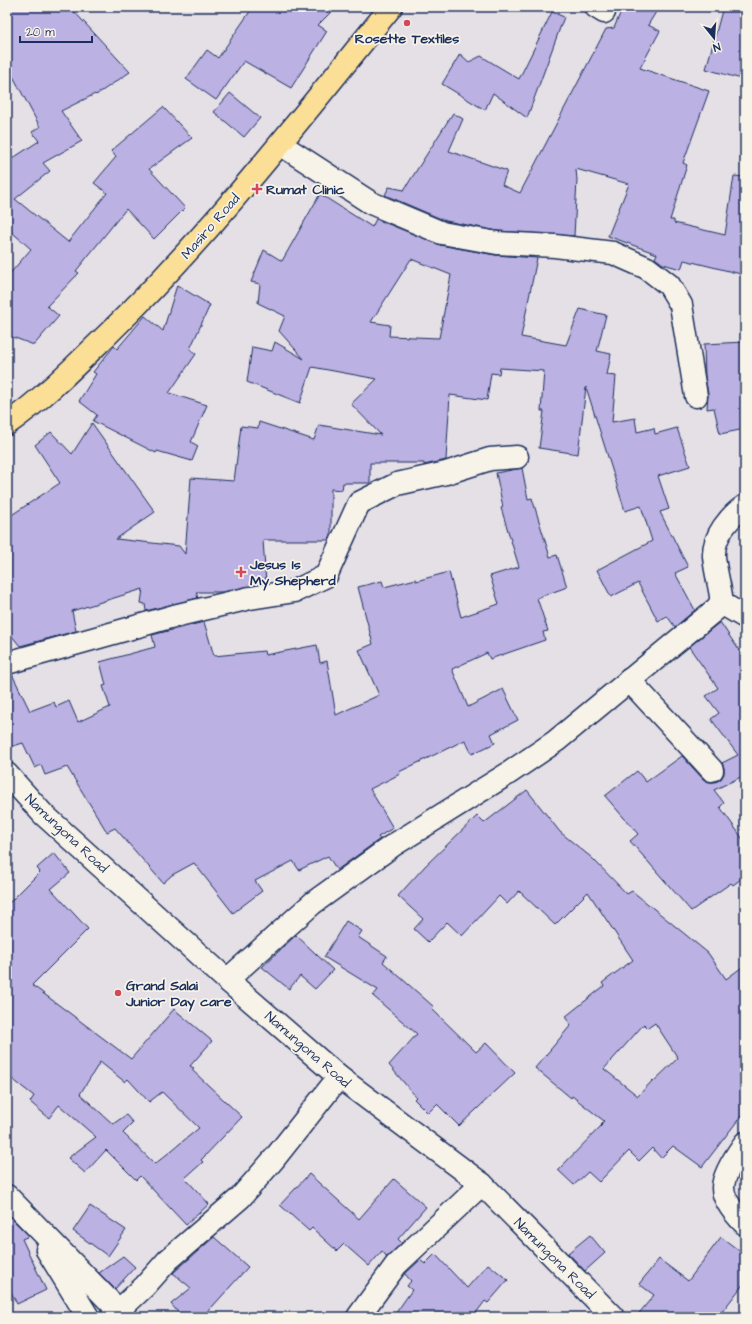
<svg xmlns="http://www.w3.org/2000/svg" width="752" height="1324" font-family="'Architects Daughter',sans-serif">
	<rect width="100%" height="100%" fill="#e5dfe6"/>
	<filter id="ink" filterUnits="userSpaceOnUse"><feTurbulence type="fractalNoise" baseFrequency=".025" numOctaves="2"/><feDisplacementMap in="SourceGraphic" scale="8" xChannelSelector="R" yChannelSelector="G"/><feConvolveMatrix kernelMatrix="1 2 1 2 8 2 1 2 1" color-interpolation-filters="sRGB"/></filter>
	<g filter="url(#ink)">
		<g fill="#bbb1e2" stroke="#1b2f5e" fill-rule="evenodd">
			<polygon points="7,7 70,7 130,72 96,95 95,94 61,111 82,141 43,163 50,171 15,199 68,242 107,193 94,183 116,157 111,151 163,107 192,138 149,169 185,208 154,239 126,209 76,271 79,273 47,306 59,316 34,345 7,335 7,277 31,249 7,228 7,162 39,141 32,132 40,127 7,65"/>
			<polygon points="253,7 336,7 318,25 327,31 291,88 244,61 216,100 186,79 207,50 218,58"/>
			<polygon points="623,7 659,7 648,25 660,31 640,68 709,91 683,163 687,165 670,220 674,220 674,223 725,235 734,176 745,177 745,275 684,260 681,269 663,264 655,258 657,254 608,236 629,184 576,169 577,180 574,236 498,231 446,221 385,195 389,187 404,190 453,113 463,119 449,151 507,171 502,185 520,193 606,29 614,28"/>
			<polygon points="723,7 745,7 745,80 706,69"/>
			<polygon points="552,12 564,17 527,118 493,93 485,110 442,84 460,54 469,62 481,56 519,79"/>
			<polygon points="230,93 260,118 244,137 214,112"/>
			<path d="M320 194 372 227 376 219 440 245 495 255 537 258 521 337 566 345 580 309 606 315 597 351 611 354 607 375 616 376 612 422 635 418 637 432 654 428 655 434 677 428 690 466 658 476 669 509 660 512 688 567 675 573 695 610 675 627 667 616 658 621 638 583 611 597 597 570 652 541 641 506 625 511 586 387 578 454 539 448 544 411H541L544 371 500 368 499 374 491 373 487 400 450 395 446 460 424 465V463H370V483H343L342 490 331 489V535L328 540H263L266 583 223 592H196L198 598 146 611 145 604 141 603 143 589 72 611 76 631 20 646 7 630V518L60 483 35 445 51 432 72 454 92 423 155 512 116 539 179 546 185 554 191 478 234 481 241 426 258 428 259 422 314 440 319 425 381 435 351 404 377 379 312 367 300 403 247 382 252 347 272 351 275 342 304 359 279 331 285 316 258 303 260 284 251 282 264 250 282 261ZM411 259 451 275 439 338 389 336 390 325 371 322Z"/>
			<polygon points="177,285 210,305 190,349 196,354 169,393 207,405 191,442 198,446 192,461 157,451 156,453 93,421 97,415 79,401 96,374 93,372 114,346 117,349 145,316 163,331"/>
			<polygon points="745,342 745,429 720,434 714,408 707,409 708,394 705,376 704,344"/>
			<polygon points="522,468 528,499 532,498 550,557 557,555 567,587 537,598 548,631 543,632 545,640 490,659 487,653 452,669 468,707 503,689 518,720 491,734 495,743 472,754 465,740 399,772 400,774 370,789 393,828 378,837 380,839 337,870 328,856 299,870 293,861 255,881 262,891 233,913 194,863 172,875 163,883 115,828 107,832 67,767 45,775 41,765 35,768 23,743 7,748 7,675 12,674 30,711 54,702 56,707 69,701 78,722 110,707 103,686 106,685 100,662 155,647 152,635 204,622 214,656 264,651 265,655 317,645 320,663 327,661 336,715 379,695 359,650 373,644 358,587 382,581 384,587 416,579 416,581 449,572 461,617 499,604 490,576 519,567 501,508 503,507 496,473"/>
			<polygon points="720,622 745,659 745,775 714,790 724,803 720,807 745,842 745,876 733,885 731,883 691,911 630,841 638,834 605,796 637,771 646,782 682,756 703,779 709,782 715,782 721,779 724,774 724,768 722,763 738,755 711,719 719,713 706,696 718,688 689,647"/>
			<path d="M527 790 560 832 592 858 627 894 632 891 708 953 726 979 745 965V1111L702 1167 673 1146 661 1158 652 1148 639 1161 629 1151 599 1182 588 1172 574 1185 558 1170 602 1125 601 1124 604 1121 572 1096 571 1098 535 1068 571 1025 565 1017 604 986 602 983 633 960 588 892 555 925 519 891 507 904 499 896 462 936 447 922 428 942 414 929 423 919 398 896 425 866 477 816 484 823ZM655 1023 678 1058 654 1081 653 1080 638 1096 604 1069 644 1024 648 1028Z"/>
			<path d="M54 853 70 873 51 889 88 929 32 985 131 1059 174 1009 212 1041 190 1066 194 1068 192 1070 242 1117 201 1160 203 1162 185 1178 209 1204 186 1225 140 1176 136 1180 106 1150 85 1173 68 1158 96 1137 59 1105 49 1118 30 1102 34 1096 7 1075V905L40 872 37 868ZM100 1062 125 1082 128 1079 149 1102 162 1092 199 1128 155 1164 123 1133 133 1123 126 1115 113 1124 80 1094Z"/>
			<polygon points="346,921 362,931 358,937 387,956 383,962 434,1007 432,1009 476,1052 486,1043 515,1073 459,1126 437,1104 428,1113 414,1099 416,1097 389,1065 417,1034 373,996 378,990 324,957"/>
			<polygon points="296,935 333,970 315,989 300,976 289,989 262,967"/>
			<polygon points="309,1174 359,1219 394,1179 426,1207 398,1239 402,1243 387,1257 382,1251 369,1266 344,1244 337,1251 312,1228 309,1231 280,1205"/>
			<polygon points="90,1206 126,1230 108,1256 73,1231"/>
			<polygon points="7,1214 29,1236 22,1239 46,1290 17,1304 7,1284"/>
			<polygon points="590,1235 605,1253 585,1271 568,1253"/>
			<polygon points="214,1237 248,1267 212,1307 201,1317 182,1317 171,1304 191,1288 173,1273"/>
			<polygon points="721,1237 745,1255 745,1282 718,1317 636,1317 654,1295 639,1284 659,1259 688,1281"/>
			<polygon points="435,1254 467,1288 488,1264 508,1280 488,1303 485,1301 473,1317 393,1317 412,1290 407,1286 411,1281 405,1274 420,1260 425,1264"/>
			<polygon points="123,1256 135,1267 115,1289 99,1273"/>
		</g>
		<g fill="none" stroke-linecap="round" stroke-linejoin="round">
			<g stroke="#1b2f5e" stroke-width="25">
				<g id="minor">
					<polyline points="596,7 604,12"/>
					<polyline points="280,144 371,203 442,233 497,243 555,246 613,253 647,268 669,285 681,305 696,396"/>
					<polyline points="721,603 745,617"/>
					<polyline points="7,663 174,616 250,598 295,591 326,576 359,503 397,484 446,473 490,459 517,457"/>
					<polyline points="629,680 712,770"/>
					<polyline points="7,774 43,814 227,980 339,1077 482,1184 613,1317"/>
					<path d="M227 980 313 903 392 846 509 773 556 741 716 609 721 603V596C719 583 715 569 714 556 713 536 730 516 745 506"/>
					<path d="M745 1143C737 1154 723 1174 723 1188 723 1200 737 1216 745 1224"/>
					<polyline points="7,1196 125,1317"/>
					<polyline points="47,1250 88,1317"/>
					<polyline points="112,1317 145,1286 168,1260 240,1198 274,1159 339,1077"/>
					<polyline points="358,1317 396,1265 482,1184"/>
				</g>
			</g>
			<g stroke="#1b2f5e" stroke-width="25">
				<path id="major" d="M7 424C44 398 76 365 108 334 212 233 300 119 391 7"/>
			</g>
			<use href="#minor" stroke="#f7f3e8" stroke-width="22"/>
			<use href="#major" stroke="#fbdf96" stroke-width="22"/>
		</g>
	</g>
	<g fill="#d1495b" stroke="#f7f3e8" stroke-width="1.5">
		<circle cx="407" cy="23" r="4"/>
		<path d="M255 183h4v4h4v4h-4v4h-4v-4h-4v-4h4z"/>
		<path d="M239 566h4v4h4v4h-4v4h-4v-4h-4v-4h4z"/>
		<circle cx="118" cy="993" r="4"/>
	</g>
	<g text-anchor="middle" stroke-width="3.5" stroke-linejoin="round" paint-order="stroke">
		<g font-size="14" font-weight="bold" fill="#1b2f5e" stroke="#f7f3e8" text-anchor="start">
			<text x="407" y="43" text-anchor="middle">Rosette Textiles</text>
			<text x="266" y="194">Rumat Clinic</text>
			<text x="250" y="569">Jesus Is<tspan x="250" dy="16">My Shepherd</tspan></text>
			<text x="126" y="990">Grand Salai<tspan x="126" dy="16">Junior Day care</tspan></text>
		</g>
		<g font-size="14" fill="#1b2f5e" stroke="#f7f3e8">
			<text transform="translate(210 226) rotate(-49)" y="5">Masiro Road</text>
			<text transform="translate(67 833) rotate(43)" y="5">Namungona Road</text>
			<text transform="translate(308 1049) rotate(41)" y="5">Namungona Road</text>
			<text transform="translate(555 1258) rotate(45)" y="5">Namungona Road</text>
		</g>
	</g>
	<rect width="752" height="1324" fill="none" stroke="#f7f3e8" stroke-width="24"/>
	<rect x="12" y="12" width="728" height="1300" fill="none" stroke="#1b2f5e" stroke-width="1.5" filter="url(#ink)"/>
	<g transform="translate(714 38) rotate(163)" stroke="#f7f3e8" stroke-width="3" paint-order="stroke">
	<path d="M0-3L7 15L0 10L-7 15Z" fill="#1b2f5e"/>
	<text y="-6" font-size="11" font-weight="bold" text-anchor="middle" fill="#1b2f5e">N</text>
	</g>
	<path d="M20 36v6h72v-6" fill="none" stroke="#1b2f5e" stroke-width="2"/>
	<text x="26" y="36" font-size="12" fill="#1b2f5e" stroke="#f7f3e8" stroke-width="3" paint-order="stroke">20 m</text>
</svg>
